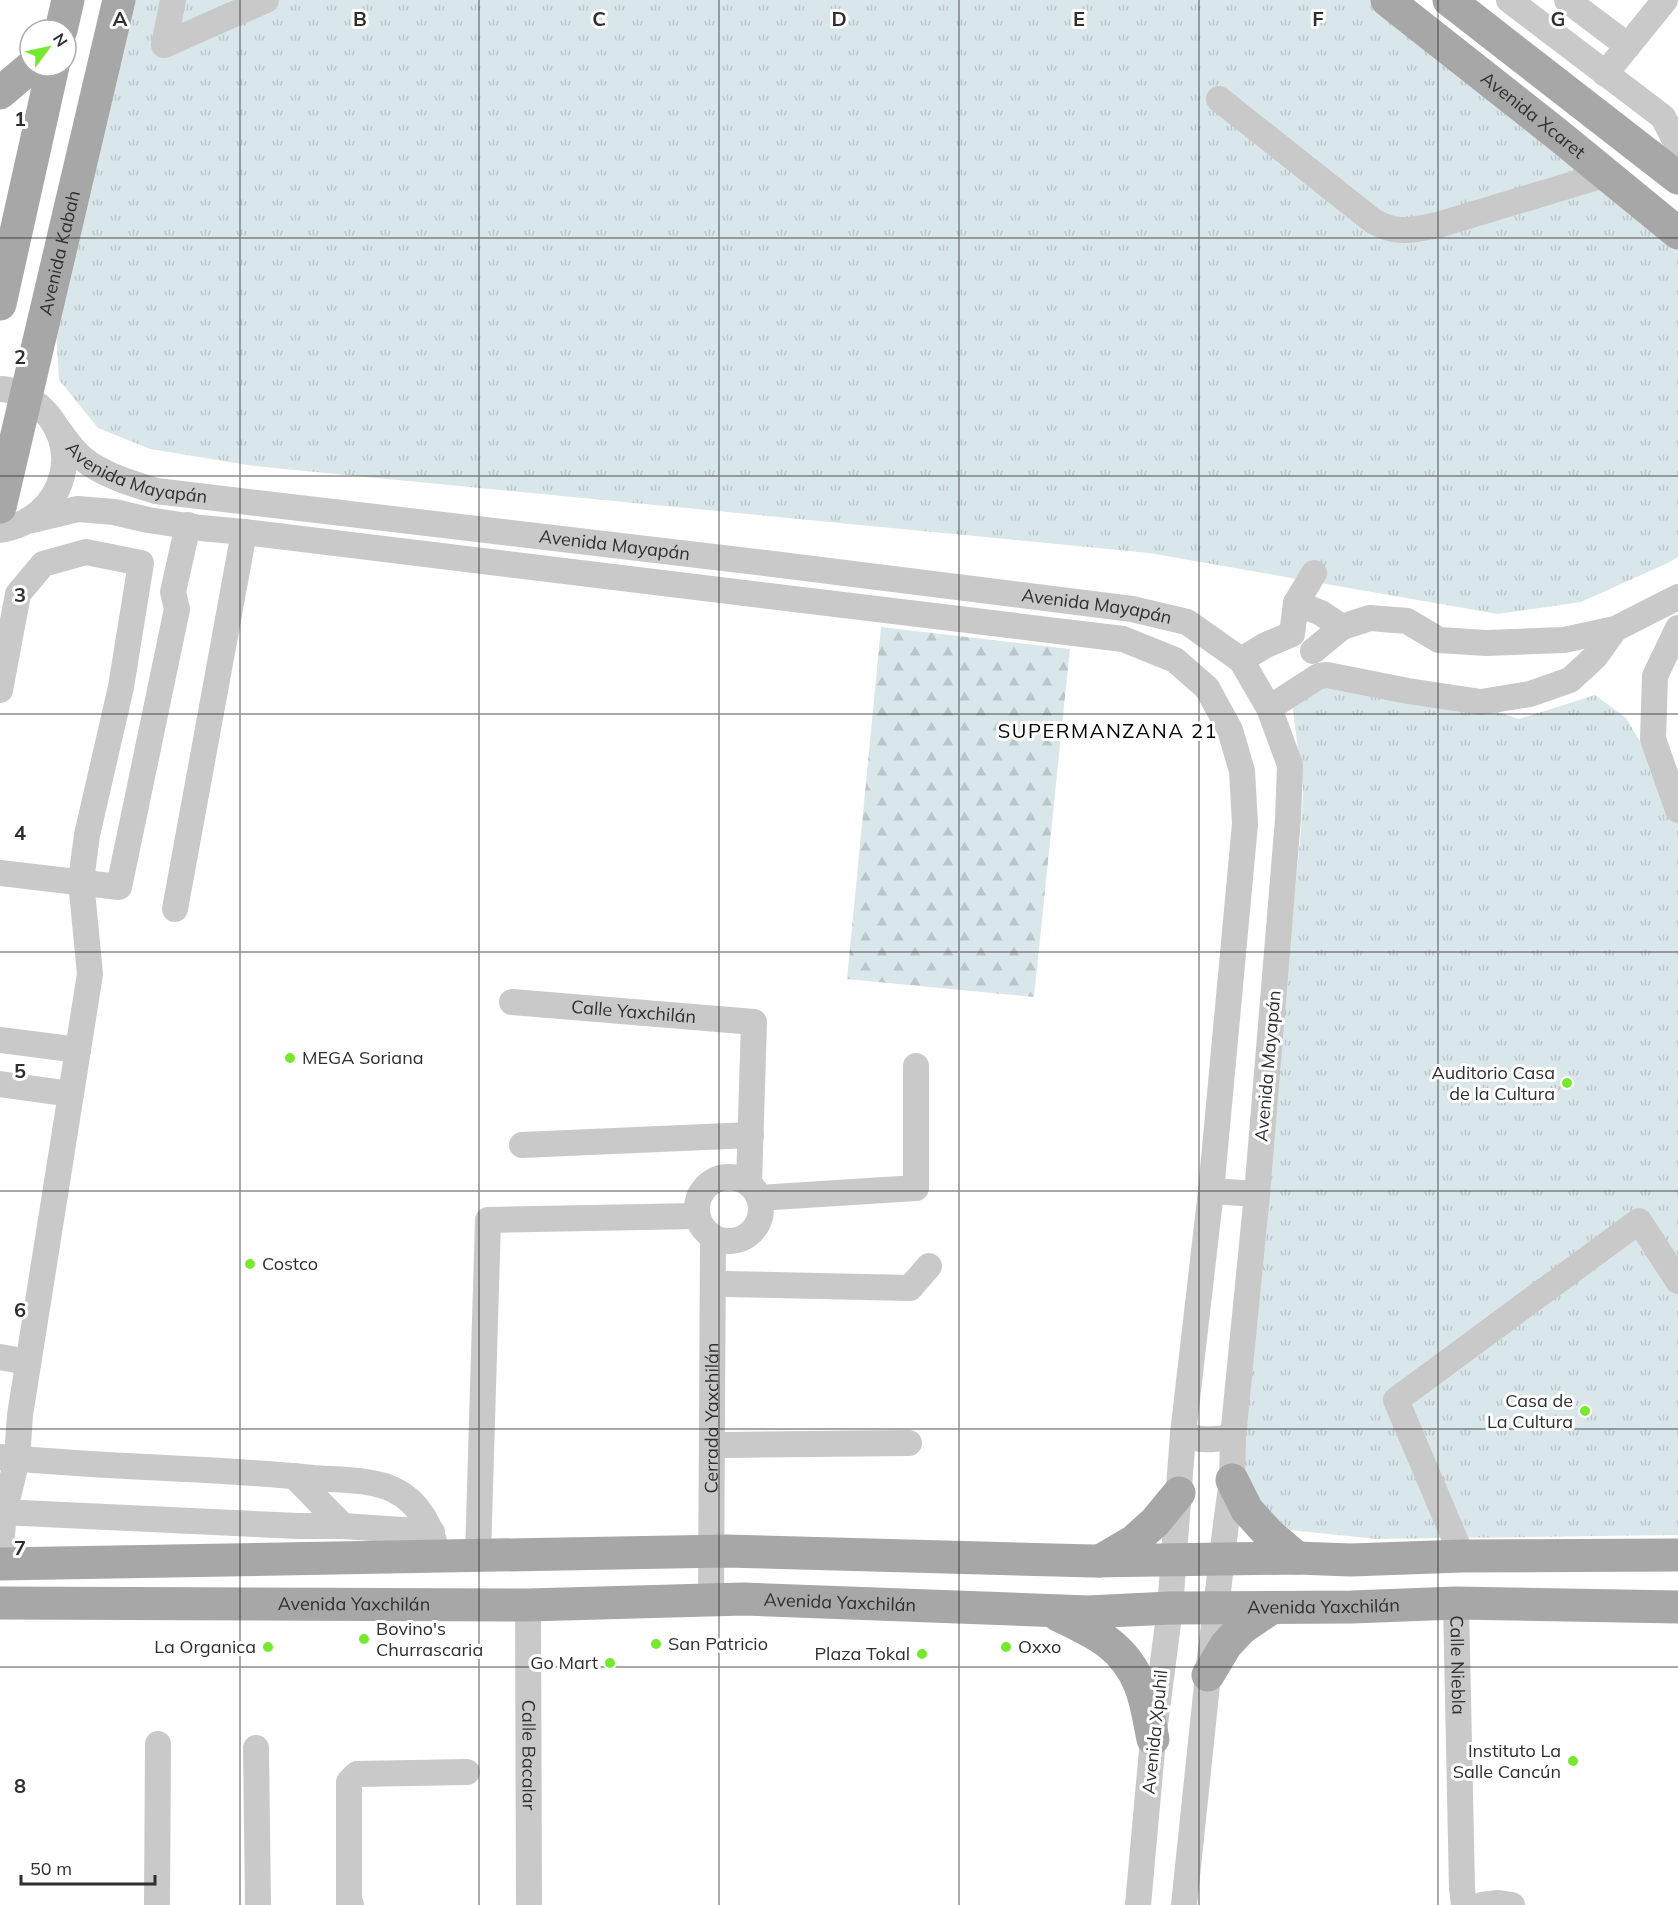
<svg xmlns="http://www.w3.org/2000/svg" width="1678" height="1905" font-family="Mulish,sans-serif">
	<defs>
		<pattern id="forest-firs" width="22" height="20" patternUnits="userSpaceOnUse" patternTransform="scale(1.5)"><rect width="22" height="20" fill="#dae7ea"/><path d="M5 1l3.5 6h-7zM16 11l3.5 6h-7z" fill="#bbc6c9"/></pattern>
		<pattern id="park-tufts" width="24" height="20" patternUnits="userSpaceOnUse" patternTransform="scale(1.5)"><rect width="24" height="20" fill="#dae7ea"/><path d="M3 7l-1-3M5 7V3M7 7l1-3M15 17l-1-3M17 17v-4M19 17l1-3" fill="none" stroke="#bbc6c9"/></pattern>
	</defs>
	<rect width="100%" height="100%" fill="#fff"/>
	<polygon fill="url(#forest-firs)" points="881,627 1070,649 1034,997 847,979"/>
	<g fill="url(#park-tufts)">
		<polygon points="127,0 1380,0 1678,234 1678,557 1670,562 1581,602 1498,614 1149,553 254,466 150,449 98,428 59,380 56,329"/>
		<polygon points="1323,687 1473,704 1519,719 1595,695 1626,718 1678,805 1678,1535 1376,1539 1290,1530 1257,1503 1239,1454 1301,831 1303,789 1292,702"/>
	</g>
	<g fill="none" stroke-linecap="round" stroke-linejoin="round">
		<g stroke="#c9c9c9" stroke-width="26">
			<polyline points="173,0 164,45 266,0"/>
			<polyline points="1509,0 1663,117 1678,146"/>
			<polyline points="1567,0 1628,46"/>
			<polyline points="1605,74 1665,0"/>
			<path d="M1219 99 1373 221C1397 235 1412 230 1438 225L1607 174"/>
			<path d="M0 389C12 389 25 395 34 402 88 442 65 520 0 530"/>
			<path id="s1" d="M55 425C65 439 76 455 90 464 110 477 133 484 156 491L773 564 1132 609 1187 622 1241 660 1269 708 1290 765 1288 819 1257 1194 1233 1437 1232 1480 1226 1524 1208 1675 1184 1905"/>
			<polyline points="32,520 78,509 114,512 148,520 201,528 244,532 1123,639 1175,660 1207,688 1230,730 1242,771 1245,824 1211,1191 1183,1434 1170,1608 1153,1739 1138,1905"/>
			<polyline points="1296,603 1321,613 1342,627 1313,651"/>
			<polyline points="1342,627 1370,618 1407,621 1439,640 1486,643 1564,640 1615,629 1678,597"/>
			<polyline points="1678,628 1655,676 1653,739 1678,810"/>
			<polyline points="1241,660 1266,645 1292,634 1296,603 1314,573"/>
			<polyline points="0,690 18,594 43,564 86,552 141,563 121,687 87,835 81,881 90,974 20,1415 17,1459 4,1513 0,1557"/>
			<polyline points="1269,708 1319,676 1327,675 1408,691 1481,702 1530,694 1570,680 1595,657 1615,629"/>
			<polyline points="0,873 119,887 177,609 173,592 188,525"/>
			<polyline points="175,909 244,532"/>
			<path id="s2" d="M512 1002 754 1022 749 1184"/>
			<polyline points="0,1040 78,1050"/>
			<polyline points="0,1084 71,1094"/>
			<polyline points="522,1145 751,1135"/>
			<circle cx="729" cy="1209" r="32"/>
			<polyline points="1211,1191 1257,1194"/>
			<polyline points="759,1198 916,1188 916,1066"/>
			<polyline points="726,1284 910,1288 929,1266"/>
			<polyline points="0,1357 28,1362"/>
			<path d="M1183 1434C1200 1442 1216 1439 1233 1437"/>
			<polyline points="726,1445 909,1443"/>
			<path d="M0 1457C104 1468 209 1467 313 1478 337 1480 372 1479 394 1490 421 1503 431 1528 438 1555"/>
			<polyline points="294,1476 343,1526"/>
			<polyline points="0,1512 298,1526 343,1526 432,1532"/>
			<polyline points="478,1555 488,1220 697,1216"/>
			<polyline points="1462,1556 1396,1400 1639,1221 1678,1281"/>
			<path id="s3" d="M711 1600 713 1237"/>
			<path id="s4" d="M1456 1603 1462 1888 1464 1905"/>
			<path id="s5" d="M528 1605 529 1905"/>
			<polyline points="256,1748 258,1905"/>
			<polyline points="157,1905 158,1744"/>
			<polyline points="351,1905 349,1903 349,1782 357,1774 467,1772"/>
			<polyline points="1482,1905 1499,1903 1512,1905"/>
		</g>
		<g stroke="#a7a7a7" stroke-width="33">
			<path id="s6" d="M1387 0 1557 134 1678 233"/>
			<polyline points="1449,0 1678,178"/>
			<polyline points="61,30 68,0"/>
			<polyline points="0,93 32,66"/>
			<polyline points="0,304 53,66"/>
			<path id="s7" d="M0 507 119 0"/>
			<polyline points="1232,1480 1247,1510 1269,1534 1297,1558"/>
			<polyline points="1100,1561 1134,1541 1155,1522 1179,1493"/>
			<polyline points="0,1564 726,1551 1093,1561 1297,1558 1351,1560 1462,1556 1678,1555"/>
			<path id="s8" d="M0 1603 528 1605 744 1599 1088 1612 1170 1608 1352 1607 1456 1603 1678 1607"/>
			<path d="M1058 1615C1094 1632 1124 1645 1140 1685 1147 1702 1149 1721 1153 1739"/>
			<polyline points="1208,1675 1226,1645 1242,1628 1270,1609"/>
		</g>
	</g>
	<path fill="none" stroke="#2f2f2f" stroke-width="1.5" stroke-opacity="0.55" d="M240 0V1905M479 0V1905M719 0V1905M959 0V1905M1199 0V1905M1438 0V1905M0 238H1678M0 476H1678M0 714H1678M0 952H1678M0 1191H1678M0 1429H1678M0 1667H1678"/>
	<g fill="#75e92e" stroke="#fff" stroke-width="2">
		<circle cx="290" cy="1058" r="6"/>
		<circle cx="1567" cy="1083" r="6"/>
		<circle cx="250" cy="1264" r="6"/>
		<circle cx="1585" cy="1411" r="6"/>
		<circle cx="364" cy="1639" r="6"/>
		<circle cx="656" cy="1644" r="6"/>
		<circle cx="268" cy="1647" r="6"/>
		<circle cx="1006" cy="1647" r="6"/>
		<circle cx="922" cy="1654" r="6"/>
		<circle cx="610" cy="1663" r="6"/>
		<circle cx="1573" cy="1761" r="6"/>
	</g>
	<g text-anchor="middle" stroke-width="6" stroke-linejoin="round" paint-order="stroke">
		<g font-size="18" fill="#2f2f2f" stroke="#fff">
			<text dy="6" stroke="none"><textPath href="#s6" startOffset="186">Avenida Xcaret</textPath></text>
			<text dy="6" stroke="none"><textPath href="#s7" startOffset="261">Avenida Kabah</textPath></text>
			<text dy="6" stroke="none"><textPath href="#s1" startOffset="100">Avenida Mayapán</textPath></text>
			<text dy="6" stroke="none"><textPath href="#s1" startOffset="586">Avenida Mayapán</textPath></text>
			<text dy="6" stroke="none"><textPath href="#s1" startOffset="1072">Avenida Mayapán</textPath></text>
			<text dy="6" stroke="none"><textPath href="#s2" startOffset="122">Calle Yaxchilán</textPath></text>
			<text transform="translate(1268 1066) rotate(-85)" y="6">Avenida Mayapán</text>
			<text dy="6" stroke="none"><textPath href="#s3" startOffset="182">Cerrada Yaxchilán</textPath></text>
			<text dy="6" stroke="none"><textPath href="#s8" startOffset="840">Avenida Yaxchilán</textPath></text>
			<text dy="6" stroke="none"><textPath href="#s8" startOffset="354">Avenida Yaxchilán</textPath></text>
			<text dy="6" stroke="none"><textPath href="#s8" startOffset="1324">Avenida Yaxchilán</textPath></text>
			<text dy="6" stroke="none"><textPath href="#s4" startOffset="62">Calle Niebla</textPath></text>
			<text transform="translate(1155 1732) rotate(-84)" y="6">Avenida Xpuhil</text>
			<text dy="6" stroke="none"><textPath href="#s5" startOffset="150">Calle Bacalar</textPath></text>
		</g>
		<g font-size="18" fill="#2f2f2f" stroke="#fff" text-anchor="end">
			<text x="302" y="1064" text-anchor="start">MEGA Soriana</text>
			<text x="1555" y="1079">Auditorio Casa<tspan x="1555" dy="21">de la Cultura</tspan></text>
			<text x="262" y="1270" text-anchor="start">Costco</text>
			<text x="1573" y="1407">Casa de<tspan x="1573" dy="21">La Cultura</tspan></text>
			<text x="376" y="1635" text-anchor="start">Bovino's<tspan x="376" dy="21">Churrascaria</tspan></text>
			<text x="668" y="1650" text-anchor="start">San Patricio</text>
			<text x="256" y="1653">La Organica</text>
			<text x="1018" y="1653" text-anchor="start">Oxxo</text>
			<text x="910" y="1660">Plaza Tokal</text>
			<text x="598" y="1669">Go Mart</text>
			<text x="1561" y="1757">Instituto La<tspan x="1561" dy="21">Salle Cancún</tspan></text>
		</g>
		<g font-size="20" letter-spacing="1.5" fill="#000" stroke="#fff">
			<text x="1108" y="738">SUPERMANZANA 21</text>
		</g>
	</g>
	<g font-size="20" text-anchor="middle" font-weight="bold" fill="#2f2f2f" stroke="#fff" stroke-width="6" stroke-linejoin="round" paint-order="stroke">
		<text x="120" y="26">A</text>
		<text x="360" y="26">B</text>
		<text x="599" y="26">C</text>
		<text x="839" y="26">D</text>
		<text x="1079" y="26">E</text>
		<text x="1318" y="26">F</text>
		<text x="1558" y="26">G</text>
		<text x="20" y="126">1</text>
		<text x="20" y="364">2</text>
		<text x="20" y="602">3</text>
		<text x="20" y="840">4</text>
		<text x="20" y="1078">5</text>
		<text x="20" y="1317">6</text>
		<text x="20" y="1555">7</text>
		<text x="20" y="1793">8</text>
	</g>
	<g transform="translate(48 48) rotate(57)"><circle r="28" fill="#ffffff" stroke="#acacac" stroke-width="1.5"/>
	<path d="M0-4.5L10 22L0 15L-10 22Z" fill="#75e92e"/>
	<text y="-9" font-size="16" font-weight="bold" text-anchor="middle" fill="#2f2f2f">N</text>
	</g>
	<path d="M21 1875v9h134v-9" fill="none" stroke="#2f2f2f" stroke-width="3"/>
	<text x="30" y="1875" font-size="18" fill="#2f2f2f" stroke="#ffffff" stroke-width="4.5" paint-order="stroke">50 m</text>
</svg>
